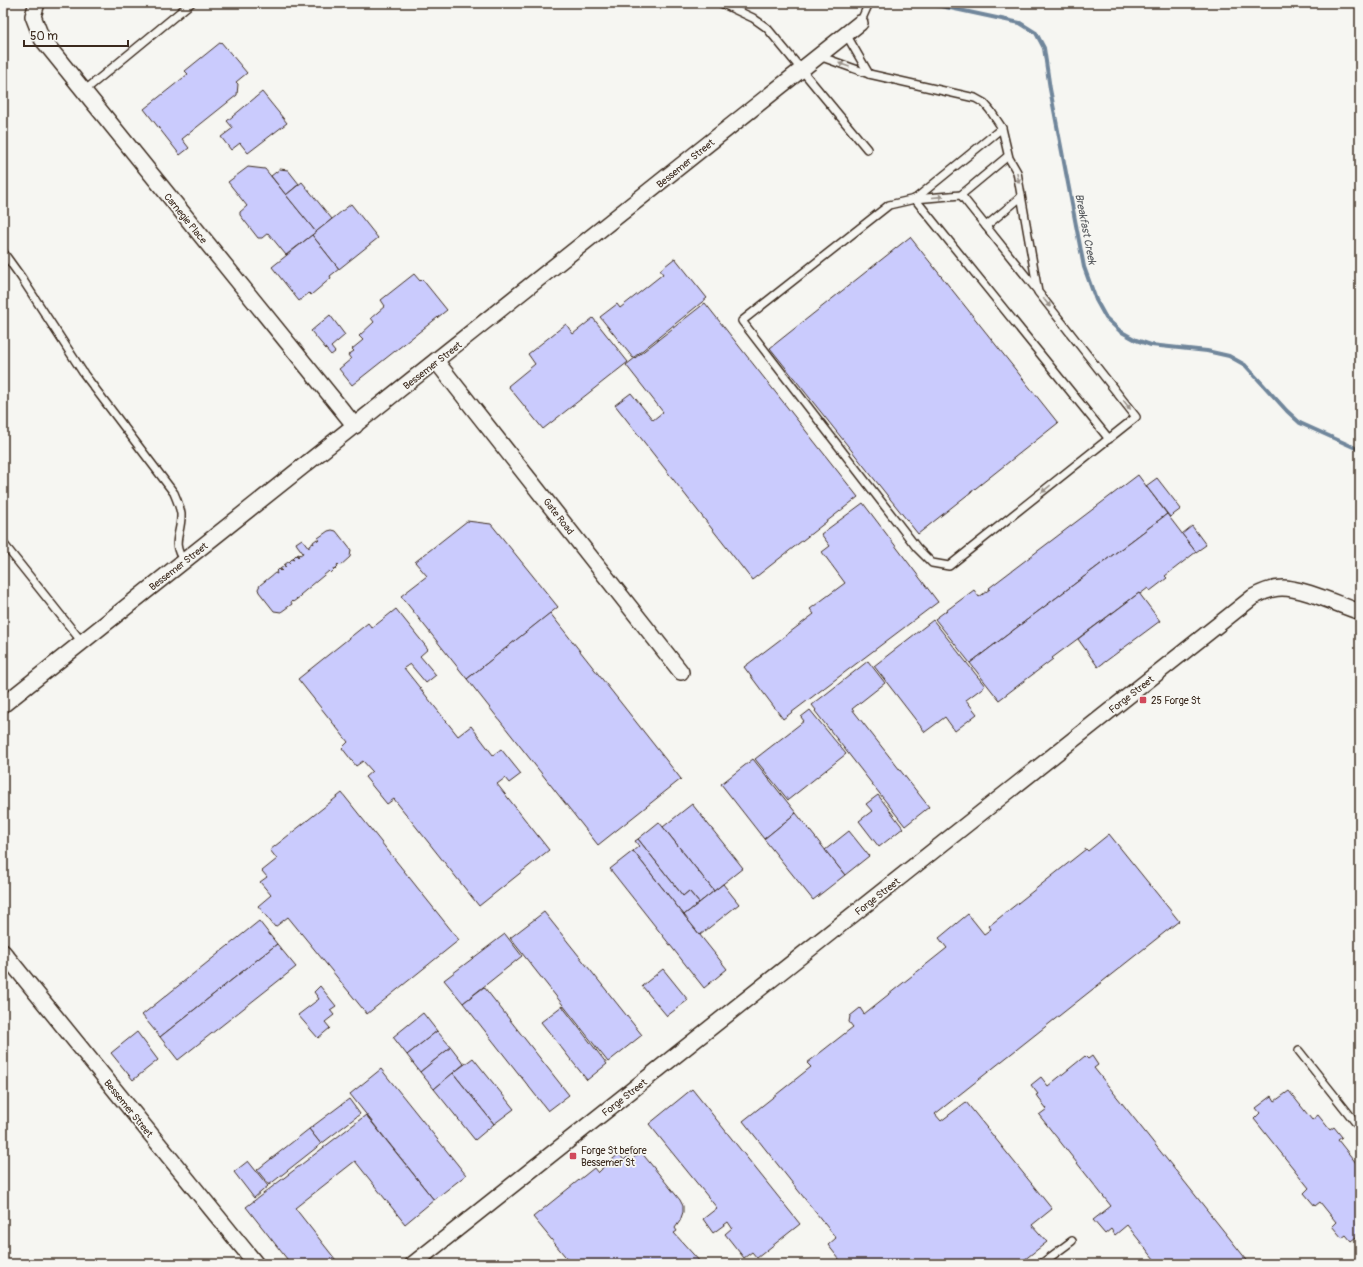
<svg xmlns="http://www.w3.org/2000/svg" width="1363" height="1267" font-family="Pangolin,sans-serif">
	<rect width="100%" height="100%" fill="#f6f6f2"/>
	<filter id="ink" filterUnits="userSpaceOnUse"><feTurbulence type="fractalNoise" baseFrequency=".025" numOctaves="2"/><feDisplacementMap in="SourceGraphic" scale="8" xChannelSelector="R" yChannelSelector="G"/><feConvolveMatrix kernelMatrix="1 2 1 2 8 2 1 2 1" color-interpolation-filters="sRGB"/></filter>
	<g filter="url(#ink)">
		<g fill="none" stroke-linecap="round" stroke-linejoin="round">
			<polyline stroke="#70869b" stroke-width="4" points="927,3 1020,23 1036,33 1044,48 1050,89 1084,267 1096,300 1106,318 1120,331 1136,340 1151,345 1207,351 1229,356 1245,365 1287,411 1300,423 1360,450"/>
		</g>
		<g fill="#cacbfd" stroke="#3b2a1e">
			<polygon points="221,42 247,73 236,82 238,84 237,95 182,139 189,148 180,155 144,109 188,74 185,71"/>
			<polygon points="262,92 287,123 248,153 240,143 231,150 221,137 233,128 227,121"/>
			<polygon points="248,167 265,169 316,232 286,255 268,233 262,238 258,238 240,215 240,212 247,206 228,182"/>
			<polygon points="280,169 288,170 299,184 286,195 271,176"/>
			<polygon points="302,182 332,219 316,232 286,195"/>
			<polygon points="351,204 378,238 339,269 312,235"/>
			<polygon points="312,235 339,269 330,276 331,278 311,295 309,293 299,301 272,267"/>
			<polygon points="910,237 1058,423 918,534 770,348"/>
			<polygon points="675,258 707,298 633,358 600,317 617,304 620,308 663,274 660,270"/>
			<polygon points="414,274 420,281 422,279 447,310 352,385 339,369 351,359 348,355 354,351 352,349 363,340 359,336 374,322 371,318 385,306 381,300"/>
			<polygon points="705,303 858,497 752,580 615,405 631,393 653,420 663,412 626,365"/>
			<polygon points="330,315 345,335 331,347 335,352 331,355 311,331"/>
			<polygon points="593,318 628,362 543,429 508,386 535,364 528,354 566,324 573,334"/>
			<polygon points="1138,475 1167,514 970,663 935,619 974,590 979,597 990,589 989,588"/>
			<polygon points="1157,478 1181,509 1170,517 1146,486"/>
			<polygon points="863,503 938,602 783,719 744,667 814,614 810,609 845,583 822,552 830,546 821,534"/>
			<polygon points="1167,514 1196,552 1165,576 1167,578 1150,591 1148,588 1140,594 1139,593 1052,658 1053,659 999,700 970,663"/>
			<polygon points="467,521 491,524 558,607 467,679 401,596 427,576 415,562"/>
			<polygon points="1192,526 1206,545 1196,552 1182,534"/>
			<polygon points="332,530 336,531 351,550 350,557 340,566 338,564 337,565 338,567 335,570 333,568 334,570 331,573 329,571 300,595 301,596 297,599 296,598 297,599 293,602 292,601 291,602 292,604 281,612 274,611 259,592 258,589 260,585 275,573 277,574 276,572 279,569 281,571 282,570 280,569 284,566 286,567 284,565 288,562 290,563 289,562 292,559 294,560 293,558 296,555 298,557 299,556 297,555 299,554 300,555 303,553 297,545 296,543 302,539 309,548 309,546 313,543 314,544 313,542 317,539 318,541 319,540 318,538 328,531"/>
			<polygon points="1139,593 1160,621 1098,667 1078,639"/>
			<polygon points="396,609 428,649 420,656 436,675 426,683 410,664 404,668 458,736 471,726 493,755 501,749 521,774 509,783 505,778 497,784 549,850 479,906 394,799 387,804 365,777 372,771 363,761 356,766 342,748 348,742 298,679 368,623 372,628"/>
			<polygon points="550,613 681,779 598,845 467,679"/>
			<polygon points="933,620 985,686 966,700 977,714 955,731 945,717 925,732 874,666"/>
			<polygon points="868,661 885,683 852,709 929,807 905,826 815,711 816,710 812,705"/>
			<polygon points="810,710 846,754 788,800 755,759 804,721 801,717"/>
			<polygon points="753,759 796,813 764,839 721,784"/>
			<polygon points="342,793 459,940 367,1014 288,917 275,927 258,906 271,895 260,882 267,877 262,871 277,859 270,850"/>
			<polygon points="878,795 903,828 879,847 859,821 872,811 866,804"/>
			<polygon points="692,804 743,868 714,891 663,827"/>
			<polygon points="796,813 845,875 813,900 764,839"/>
			<polygon points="659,822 714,891 699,903 689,891 683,896 638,839"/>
			<polygon points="849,831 869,856 845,875 825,850"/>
			<polygon points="1109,834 1179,921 935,1114 941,1121 966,1102 1052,1209 1032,1225 1047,1242 1019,1264 843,1264 828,1245 836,1238 743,1121 811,1067 807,1063 853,1027 849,1022 850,1016 860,1008 864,1014 947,948 939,938 968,914 984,934 991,929 989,926 1086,849 1088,851"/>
			<polygon points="638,839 683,896 689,891 699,903 684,915 633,851 639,846 635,841"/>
			<polygon points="633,851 727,969 704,988 610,869"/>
			<polygon points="723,884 739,904 700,935 684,915"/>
			<polygon points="544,912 642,1035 608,1062 510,938"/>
			<polygon points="259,921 277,944 160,1037 142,1015"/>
			<polygon points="505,934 522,956 463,1003 444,980"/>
			<polygon points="277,944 296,967 178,1060 160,1037"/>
			<polygon points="663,969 688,1000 667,1016 642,986"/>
			<polygon points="320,986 336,1006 330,1010 334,1015 325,1022 330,1028 318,1038 298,1015 319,999 314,992"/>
			<polygon points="484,987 569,1095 548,1111 463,1003"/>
			<polygon points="562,1006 607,1064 587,1080 541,1022"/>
			<polygon points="423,1013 437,1031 407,1055 393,1037"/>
			<polygon points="437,1031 451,1047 420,1072 407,1055"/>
			<polygon points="137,1032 158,1060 133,1080 111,1053"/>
			<polygon points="451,1047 464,1064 434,1089 420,1072"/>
			<polygon points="1085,1056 1088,1059 1092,1056 1098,1065 1094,1068 1250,1264 1158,1264 1127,1225 1115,1235 1111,1229 1105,1234 1093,1220 1111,1206 1039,1115 1047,1109 1036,1095 1038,1094 1031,1085 1041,1077 1048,1086"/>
			<polygon points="473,1058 514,1109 494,1124 453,1073"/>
			<polygon points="381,1069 466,1175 434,1200 350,1094"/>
			<polygon points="453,1073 494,1124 475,1140 434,1089"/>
			<polygon points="692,1089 800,1224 757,1258 752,1252 744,1258 725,1234 732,1228 728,1222 713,1233 703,1219 717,1208 649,1124"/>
			<polygon points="1289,1091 1312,1120 1318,1115 1330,1130 1334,1127 1342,1137 1338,1140 1360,1168 1360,1234 1351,1241 1346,1235 1342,1238 1332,1226 1336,1222 1320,1202 1315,1206 1304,1193 1309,1188 1254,1119 1260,1113 1256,1108 1272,1096 1275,1101"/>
			<polygon points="349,1099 360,1114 321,1144 309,1129"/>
			<polygon points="366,1115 434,1200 405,1224 355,1161 295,1208 339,1264 291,1264 246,1207"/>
			<polygon points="309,1129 321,1144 269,1185 257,1170"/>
			<polygon points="641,1152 680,1200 683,1206 683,1212 680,1221 675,1228 677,1231 674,1233 702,1264 566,1264 569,1261 533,1217 594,1168 598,1173 602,1169 602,1168 619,1154 624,1160 628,1156 631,1160"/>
			<polygon points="248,1161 268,1186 254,1198 234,1172"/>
		</g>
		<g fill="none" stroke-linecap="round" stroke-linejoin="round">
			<g stroke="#3b2a1e" stroke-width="10">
				<g id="lane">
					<polyline points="721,3 753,18 767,28 867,149"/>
					<polyline points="860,23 869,3"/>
					<polyline points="846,34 869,74"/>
					<polyline points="819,56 869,74 975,98 984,103 990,110 1002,128 1009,158 1017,172 1038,292 1136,417 949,566 932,563 917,548 742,321 889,205 915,199 1002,128"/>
					<polyline points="84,91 191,3"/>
					<polyline points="961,195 1037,290"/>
					<polyline points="915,199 1109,439"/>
					<polyline points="915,199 961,195 1008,156"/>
					<polyline points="986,226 1021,197"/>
					<path d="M3 252 21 277 84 374 174 493C177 500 180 507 181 514 182 534 170 542 184 561"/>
					<polyline points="3,543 82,642"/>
					<polyline points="1299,1051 1360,1128"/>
					<polyline points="1041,1264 1072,1241"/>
				</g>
			</g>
			<g stroke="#3b2a1e" stroke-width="18">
				<g id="street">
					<polyline points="37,3 33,16 42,39 355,426"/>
					<polyline points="436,361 681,672"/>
					<polyline points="3,705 860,23"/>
					<polyline points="3,952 256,1264"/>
					<path d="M413 1264 1253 597C1262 592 1272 588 1282 588 1303 588 1339 605 1360 612"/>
				</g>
			</g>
			<use href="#lane" stroke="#f6f6f2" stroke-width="7"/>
			<use href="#street" stroke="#f6f6f2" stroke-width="15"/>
		</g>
		<defs><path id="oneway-solid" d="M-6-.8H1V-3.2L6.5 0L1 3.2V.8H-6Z"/></defs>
		<g fill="#989088">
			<use href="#oneway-solid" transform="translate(844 65) rotate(-160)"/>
			<use href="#oneway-solid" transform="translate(1018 178) rotate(78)"/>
			<use href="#oneway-solid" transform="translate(938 197) rotate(-5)"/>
			<use href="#oneway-solid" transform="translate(1047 303) rotate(52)"/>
			<use href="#oneway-solid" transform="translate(1127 405) rotate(52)"/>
			<use href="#oneway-solid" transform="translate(1046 489) rotate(141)"/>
		</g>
	</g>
	<g fill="#d1495b" stroke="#f6f6f2" stroke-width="1.5">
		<rect x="1139" y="696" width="8" height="8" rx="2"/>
		<rect x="569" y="1152" width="8" height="8" rx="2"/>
	</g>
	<g text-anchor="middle" stroke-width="3.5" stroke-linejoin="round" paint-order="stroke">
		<g font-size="10" fill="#3b2a1e" stroke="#f6f6f2">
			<text transform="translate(685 163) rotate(-39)" y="4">Bessemer Street</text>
			<text transform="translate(186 218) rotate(51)" y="4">Carnegie Place</text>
			<text transform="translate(432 365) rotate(-38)" y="4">Bessemer Street</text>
			<text transform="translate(559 516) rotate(52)" y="4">Gate Road</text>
			<text transform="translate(178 566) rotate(-38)" y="4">Bessemer Street</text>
			<text transform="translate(1131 694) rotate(-38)" y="4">Forge Street</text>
			<text transform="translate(877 896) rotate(-38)" y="4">Forge Street</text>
			<text transform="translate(624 1097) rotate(-38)" y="4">Forge Street</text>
			<text transform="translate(129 1108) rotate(51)" y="4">Bessemer Street</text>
		</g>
		<g font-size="10" fill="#3b2a1e" stroke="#f6f6f2" text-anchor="start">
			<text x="1151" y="704">25 Forge St</text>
			<text x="581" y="1154">Forge St before<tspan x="581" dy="12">Bessemer St</tspan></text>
		</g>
		<g font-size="11" font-style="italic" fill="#55585c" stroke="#f6f6f2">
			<text transform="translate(1086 229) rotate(79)" y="4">Breakfast Creek</text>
		</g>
	</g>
	<rect width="1363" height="1267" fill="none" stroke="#f6f6f2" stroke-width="16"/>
	<rect x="8" y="8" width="1347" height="1251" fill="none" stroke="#3b2a1e" stroke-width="1.5" filter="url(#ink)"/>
	<path d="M24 40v6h104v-6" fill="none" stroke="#3b2a1e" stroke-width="2"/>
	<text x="30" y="40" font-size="12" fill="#3b2a1e" stroke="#f6f6f2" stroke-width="3" paint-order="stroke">50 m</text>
</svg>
